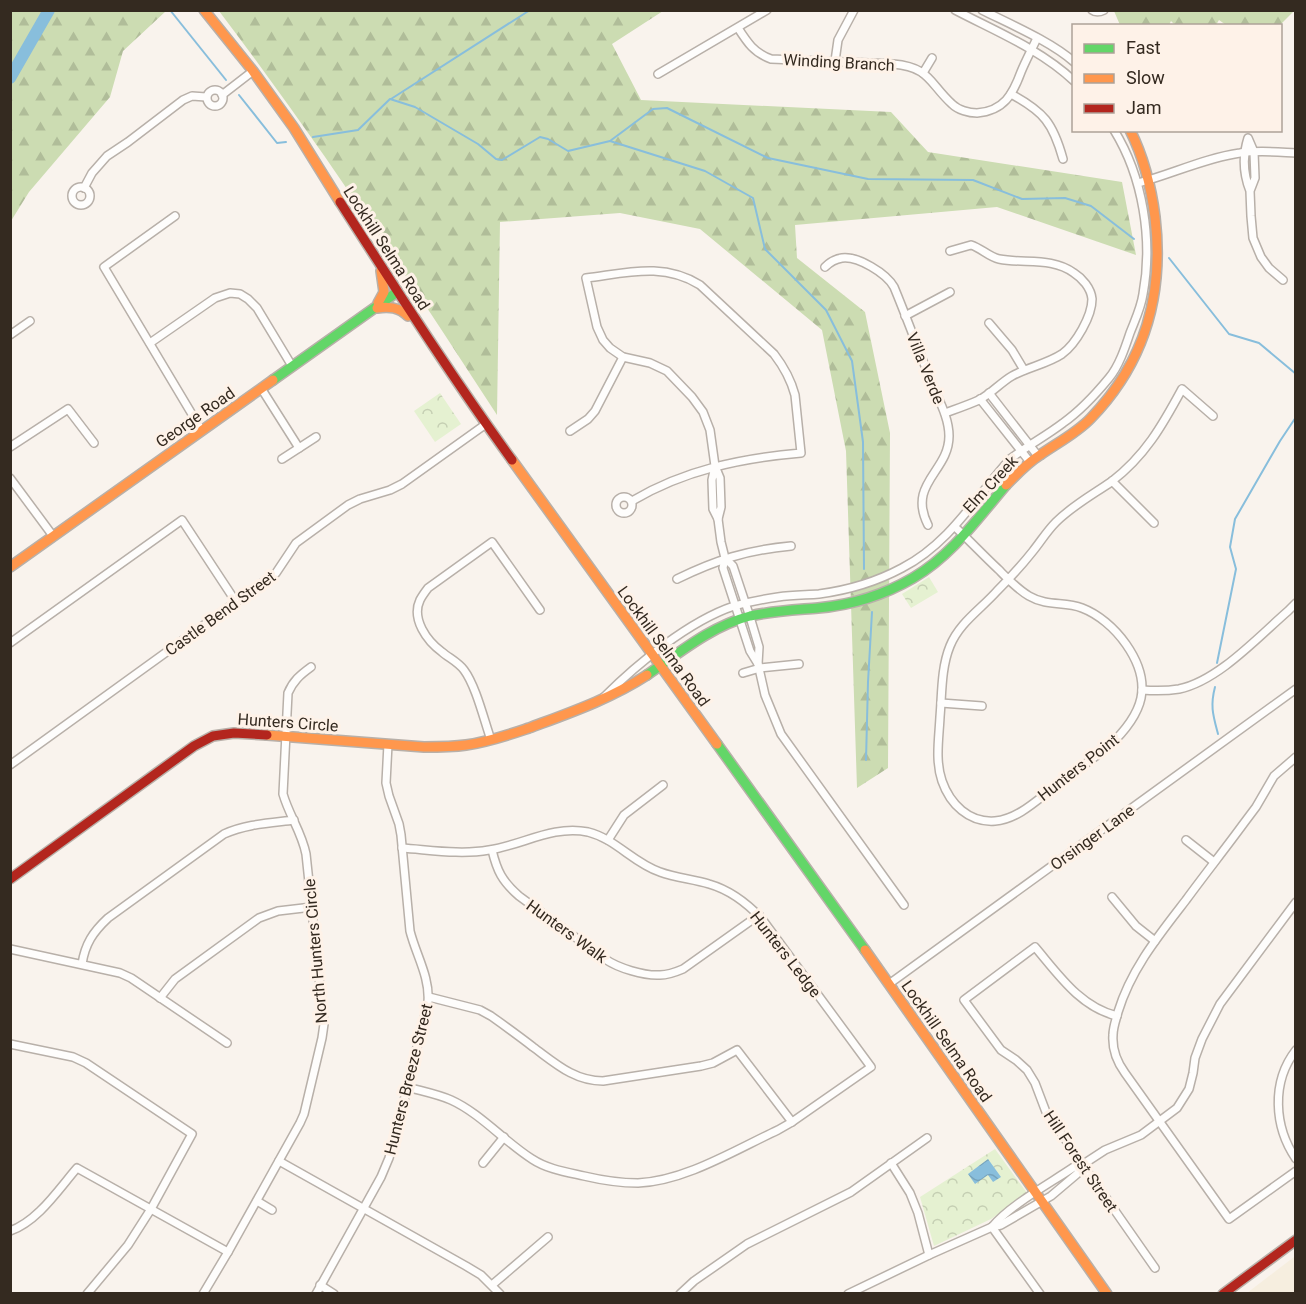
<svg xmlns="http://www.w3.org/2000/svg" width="1306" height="1304" font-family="Roboto,sans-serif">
	<defs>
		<pattern id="forest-firs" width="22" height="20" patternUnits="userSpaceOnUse" patternTransform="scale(1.5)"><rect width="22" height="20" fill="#ccdcb2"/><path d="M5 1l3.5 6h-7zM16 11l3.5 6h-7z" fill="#b0bd99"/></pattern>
		<pattern id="park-crowns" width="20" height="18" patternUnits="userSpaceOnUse" patternTransform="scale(1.5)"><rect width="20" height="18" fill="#e5f1d1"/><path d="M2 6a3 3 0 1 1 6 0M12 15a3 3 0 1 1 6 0" fill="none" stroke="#c5cfb3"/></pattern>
		<pattern id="water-waves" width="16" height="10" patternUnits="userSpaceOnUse" patternTransform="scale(1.5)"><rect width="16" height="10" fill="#88bedc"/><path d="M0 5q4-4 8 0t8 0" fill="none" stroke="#76a3bc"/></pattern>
	</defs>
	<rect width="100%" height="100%" fill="#f9f3ed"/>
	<polygon fill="#f6eedf" points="1294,1257 1296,1259 1295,1293 1247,1293"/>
	<g fill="url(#forest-firs)">
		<polygon points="11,10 166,11 123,51 110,97 29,192 11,221"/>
		<polygon points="1295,10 1279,26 1226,25 1219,20 1216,25 1175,25 1171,21 1169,25 1120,25 1114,11"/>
		<path d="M219 11H663L612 44 641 100 891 112 928 152 1122 182 1136 255 997 207 795 225 797 258 865 312 890 433 888 768 857 788 846 451 822 330 700 229 620 213 500 222 497 415C408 278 318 141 219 11Z"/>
	</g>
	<g fill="url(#park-crowns)">
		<polygon points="440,393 461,424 435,442 414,411"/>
		<polygon points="929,577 938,592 911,608 902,594"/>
		<polygon points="995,1149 1027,1193 1023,1197 991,1219 934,1246 920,1197"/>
	</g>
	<polygon fill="url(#water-waves)" points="988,1159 1001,1177 993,1182 988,1175 975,1184 968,1174"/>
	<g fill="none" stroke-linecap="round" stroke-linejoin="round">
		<g stroke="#88bedc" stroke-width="2">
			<polyline points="170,10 226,80"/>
			<polyline points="239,95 277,143 286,142"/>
			<polyline points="391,99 530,10"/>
			<polyline points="313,137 358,130 390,99 415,107 478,144 496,159 502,160 540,137 548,139 568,151 610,141 653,109 667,108 768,158 868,179 973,180 1022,199 1065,198 1091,206 1134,239"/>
			<polyline points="610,141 705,171 753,198 765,249 826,310 852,361 863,442 864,569"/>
			<polyline points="1169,258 1229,334 1259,343 1296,374"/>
			<polyline points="1217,663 1236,569 1230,547 1235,519 1280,441 1296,417"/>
			<path d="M1215 687C1210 706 1213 715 1218 734"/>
			<polyline points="866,760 868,682 872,612"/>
		</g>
		<polyline stroke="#88bedc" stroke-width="12" points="10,78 49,10"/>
		<g stroke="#b8b0a9" stroke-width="10">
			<g id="street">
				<path d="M955 10C995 31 1040 49 1074 81"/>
				<path d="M982 10C1010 24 1052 42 1074 62"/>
				<path d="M1092 10C1096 13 1100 12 1104 10"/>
				<path d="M738 28C747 42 754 53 771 59L893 64C930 67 929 83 952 104 958 110 969 113 977 113 1004 111 1013 94 1021 72 1026 60 1032 49 1037 38"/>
				<polyline points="835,61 838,40 854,10"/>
				<polyline points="923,73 932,58"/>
				<polyline points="658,74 767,10"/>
				<circle cx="215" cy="98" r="8"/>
				<path d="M1011 94C1044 112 1053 123 1063 159"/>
				<polyline points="222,95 253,71"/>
				<path d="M1138 183C1172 174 1205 158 1240 153 1258 150 1277 152 1296 153"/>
				<circle cx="81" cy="196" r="9"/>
				<polyline points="84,188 92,173 107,156 128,142 183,100 192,96 206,97"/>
				<path d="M1250 191C1243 173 1242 157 1248 138L1254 152 1255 178 1250 191 1251 216 1253 238 1261 257 1269 268 1283 280"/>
				<polyline points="175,216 104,267 202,431"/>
				<path d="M825 267C830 262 835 259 842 258 858 256 886 273 894 287 906 316 917 346 929 376 936 396 949 415 949 436 949 472 907 483 928 525"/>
				<polyline points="905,316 950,292"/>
				<polyline points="989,323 1012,350 1024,370"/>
				<polyline points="10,335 30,321"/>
				<polyline points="150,343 215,298 230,293 240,294 248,299 257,308 292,366"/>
				<polyline points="261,388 299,448"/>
				<polyline points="989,393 1038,456"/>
				<polyline points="980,399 1030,462"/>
				<path d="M945 413C956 409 968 405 979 400 991 394 1000 383 1012 376 1028 367 1047 364 1062 354 1076 344 1092 316 1092 299 1091 288 1082 278 1074 273 1052 257 1025 264 999 259 989 257 981 248 971 245L950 251"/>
				<polyline points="570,431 588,419 595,411 623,357"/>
				<polyline points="10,447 68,409 94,443"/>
				<polyline points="282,459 316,437"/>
				<polyline points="715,466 712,480 713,509 718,519 721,542 725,558 723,568 750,651 758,664"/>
				<polyline points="10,478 53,536"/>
				<polyline points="1112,481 1154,523"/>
				<circle cx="624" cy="505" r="8"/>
				<path d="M632 501C684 470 742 458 801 453L795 395C791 380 784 367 774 354L700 285C663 262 627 273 586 278L597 327 603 340 610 348 623 357 650 363 667 371 692 397 703 412 710 430 715 466 720 478 721 507 718 519"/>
				<path d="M955 527C969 540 983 555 998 569 1007 578 1017 589 1029 596 1048 607 1064 601 1082 608 1114 620 1148 663 1141 698 1137 717 1122 734 1108 747 1091 760 1074 772 1057 785 1039 798 1019 819 995 821 969 823 950 804 942 781 935 761 939 738 940 717 942 694 941 668 950 646 959 623 981 609 997 591 1010 578 1022 565 1033 551 1041 541 1047 531 1056 522 1072 506 1092 495 1111 482 1145 456 1162 426 1182 389L1213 416"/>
				<polyline points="725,558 733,566 750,617 759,647 758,664 765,695 781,734 904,905"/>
				<path d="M677 579C716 560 747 550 791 546"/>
				<polyline points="10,643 182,520 236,602"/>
				<polyline points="743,673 760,668 799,664"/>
				<path d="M1142 690C1155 691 1167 691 1179 689 1218 681 1258 637 1288 611L1296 603"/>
				<path d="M604 697C637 664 689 621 734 606 748 602 764 599 778 597 792 595 806 595 819 594 849 590 876 582 902 568 950 543 975 498 1010 459 1027 446 1046 436 1063 423 1080 411 1095 395 1109 378 1119 366 1125 348 1130 333 1135 320 1141 308 1143 294 1153 240 1143 177 1114 130"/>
				<polyline points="941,703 982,706"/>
				<path d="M491 740C484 720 476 686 464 670 458 662 449 658 442 652 427 641 411 619 420 600 422 596 425 592 428 588L492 542 540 610"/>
				<path d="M1296 757 1274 776 1256 807 1244 823C1225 849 1205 874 1186 900 1159 935 1131 969 1118 1012 1116 1020 1113 1027 1113 1035 1112 1049 1117 1062 1125 1073L1229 1219 1296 1171"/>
				<polyline points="10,765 276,573 296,543 348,505 360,499 390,490 402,484 486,424"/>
				<polyline points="608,840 624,815 663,785"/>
				<polyline points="1186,840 1214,862"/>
				<path d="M402 848C431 850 461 855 489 850 523 845 552 825 588 832 616 839 633 863 660 872 676 878 693 879 709 884 730 890 747 903 762 919L871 1067 792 1122 778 1130C735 1150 685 1181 638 1183 620 1183 601 1180 584 1176 566 1172 547 1169 532 1159 505 1142 480 1113 451 1100 437 1094 421 1091 407 1087"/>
				<path d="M492 850C497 871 502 881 519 896L605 959C618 968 644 976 660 975 668 975 676 972 683 969L759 915"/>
				<polyline points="1112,897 1136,926 1155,941"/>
				<polyline points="10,949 120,973 131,978 227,1043"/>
				<path d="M82 964C85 944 93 932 108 918L224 834C246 824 270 823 294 820"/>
				<polyline points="889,984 1296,689"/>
				<path d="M429 997 480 1010 491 1016C505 1026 519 1036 533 1047 555 1063 574 1081 603 1081L701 1066 713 1063 737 1050 792 1122"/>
				<polyline points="160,998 175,979 259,918 278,911 312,907"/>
				<path d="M1117 1016C1080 1007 1058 974 1035 947L964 1000 1001 1050 1016 1060 1027 1070 1035 1083 1046 1112 1155 1268"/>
				<polyline points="10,1044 73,1057 86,1063 192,1134 151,1209 128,1245 87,1294"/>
				<path d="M1296 1050C1271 1082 1274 1127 1296 1159"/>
				<polyline points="279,1161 466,1266 481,1275 500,1294"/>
				<polyline points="483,1163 504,1137"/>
				<polyline points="891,1163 910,1193 918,1213 929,1255"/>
				<polyline points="257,1201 272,1210"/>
				<path d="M992 1227C1010 1205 1049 1184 1074 1167L1082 1165 1105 1150 1141 1135 1177 1108 1189 1089 1193 1073 1195 1058 1202 1039 1220 1004 1296 902"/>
				<polyline points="992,1227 1040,1294"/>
				<path d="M10 1231C38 1221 58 1190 77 1168L228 1252"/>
				<polyline points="320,1285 334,1294"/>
				<polyline points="492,1285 548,1237"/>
				<path d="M203 1294 228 1252 300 1123 304 1114 322 1038 324 1024 306 854C302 833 289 815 283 794L288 693C293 681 300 675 311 667"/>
				<path d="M316 1294 381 1177 389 1158 395 1138 428 1002C430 977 416 955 410 931L401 835 399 824 389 796 386 783 388 744"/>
				<polyline points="680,1294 694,1281 747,1244 851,1192 927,1138"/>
				<polyline points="848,1294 929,1255 992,1227 1001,1225 1051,1196 1077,1174 1082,1165"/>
			</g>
		</g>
		<g stroke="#b8b0a9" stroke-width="12">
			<g id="fast">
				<polyline points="273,380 397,292"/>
				<path d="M647 675C679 653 711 626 750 616 772 611 795 610 818 608 851 605 884 595 913 578 952 555 977 519 1006 485"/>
				<polyline points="717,744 865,950"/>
			</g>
		</g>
		<g stroke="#b8b0a9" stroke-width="12">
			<g id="slow">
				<polyline points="204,10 253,71 294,128 340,202"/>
				<polyline points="378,303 384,292 381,271"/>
				<path d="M377 308C389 306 399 307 408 316"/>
				<polyline points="512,460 717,744"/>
				<path d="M1006 485C1017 474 1027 463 1040 455 1057 443 1077 433 1091 418 1146 361 1164 294 1155 217 1151 186 1144 158 1130 130"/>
				<polyline points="10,567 273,380"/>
				<path d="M267 735 424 747C438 747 452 747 466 745 488 742 508 735 529 728 569 713 610 699 647 675"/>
				<polyline points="865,950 1107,1294"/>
			</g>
		</g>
		<g stroke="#b8b0a9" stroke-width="12">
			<g id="jam">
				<path d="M340 202C396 289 451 376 512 460"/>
				<polyline points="10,879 194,746 213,736 234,733 267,735"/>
				<polyline points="1223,1294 1296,1240"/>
			</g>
		</g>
		<use href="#street" stroke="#fefdfc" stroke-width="7"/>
		<use href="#fast" stroke="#63d668" stroke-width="9"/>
		<use href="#slow" stroke="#ff974d" stroke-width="9"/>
		<use href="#jam" stroke="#b3261e" stroke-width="9"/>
	</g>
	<g text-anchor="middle" stroke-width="6" stroke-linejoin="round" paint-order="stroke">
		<g font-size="16" fill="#342a20" stroke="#fef2e8">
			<text transform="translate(839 62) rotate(3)" y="6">Winding Branch</text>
			<text transform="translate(387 248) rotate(57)" y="6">Lockhill Selma Road</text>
			<text transform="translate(926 368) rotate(68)" y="6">Villa Verde</text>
			<text transform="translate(195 417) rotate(-35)" y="6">George Road</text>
			<text transform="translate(990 484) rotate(-47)" y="6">Elm Creek</text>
			<text transform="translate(220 613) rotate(-36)" y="6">Castle Bend Street</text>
			<text transform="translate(664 646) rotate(54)" y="6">Lockhill Selma Road</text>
			<text transform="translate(288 722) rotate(4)" y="6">Hunters Circle</text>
			<text transform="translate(1078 767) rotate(-38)" y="6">Hunters Point</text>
			<text transform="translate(1092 837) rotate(-36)" y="6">Orsinger Lane</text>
			<text transform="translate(567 931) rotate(36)" y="6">Hunters Walk</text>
			<text transform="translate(315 951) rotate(-95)" y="6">North Hunters Circle</text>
			<text transform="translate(786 954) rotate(52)" y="6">Hunters Ledge</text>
			<text transform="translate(947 1041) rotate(55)" y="6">Lockhill Selma Road</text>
			<text transform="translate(408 1079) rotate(-76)" y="6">Hunters Breeze Street</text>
			<text transform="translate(1081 1161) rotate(56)" y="6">Hill Forest Street</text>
		</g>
	</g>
	<rect width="1306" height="1304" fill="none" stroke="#342a20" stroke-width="24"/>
	<rect x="1072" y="24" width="210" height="108" fill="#fef2e8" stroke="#ada298" stroke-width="1.5"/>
	<rect x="1084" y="44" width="30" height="9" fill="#63d668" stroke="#ada298" stroke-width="1.5"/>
	<text x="1126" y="54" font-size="18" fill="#342a20">Fast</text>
	<rect x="1084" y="74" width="30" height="9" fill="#ff974d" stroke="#ada298" stroke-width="1.5"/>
	<text x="1126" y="84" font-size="18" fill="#342a20">Slow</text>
	<rect x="1084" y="104" width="30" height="9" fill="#b3261e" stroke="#ada298" stroke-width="1.5"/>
	<text x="1126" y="114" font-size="18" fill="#342a20">Jam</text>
</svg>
